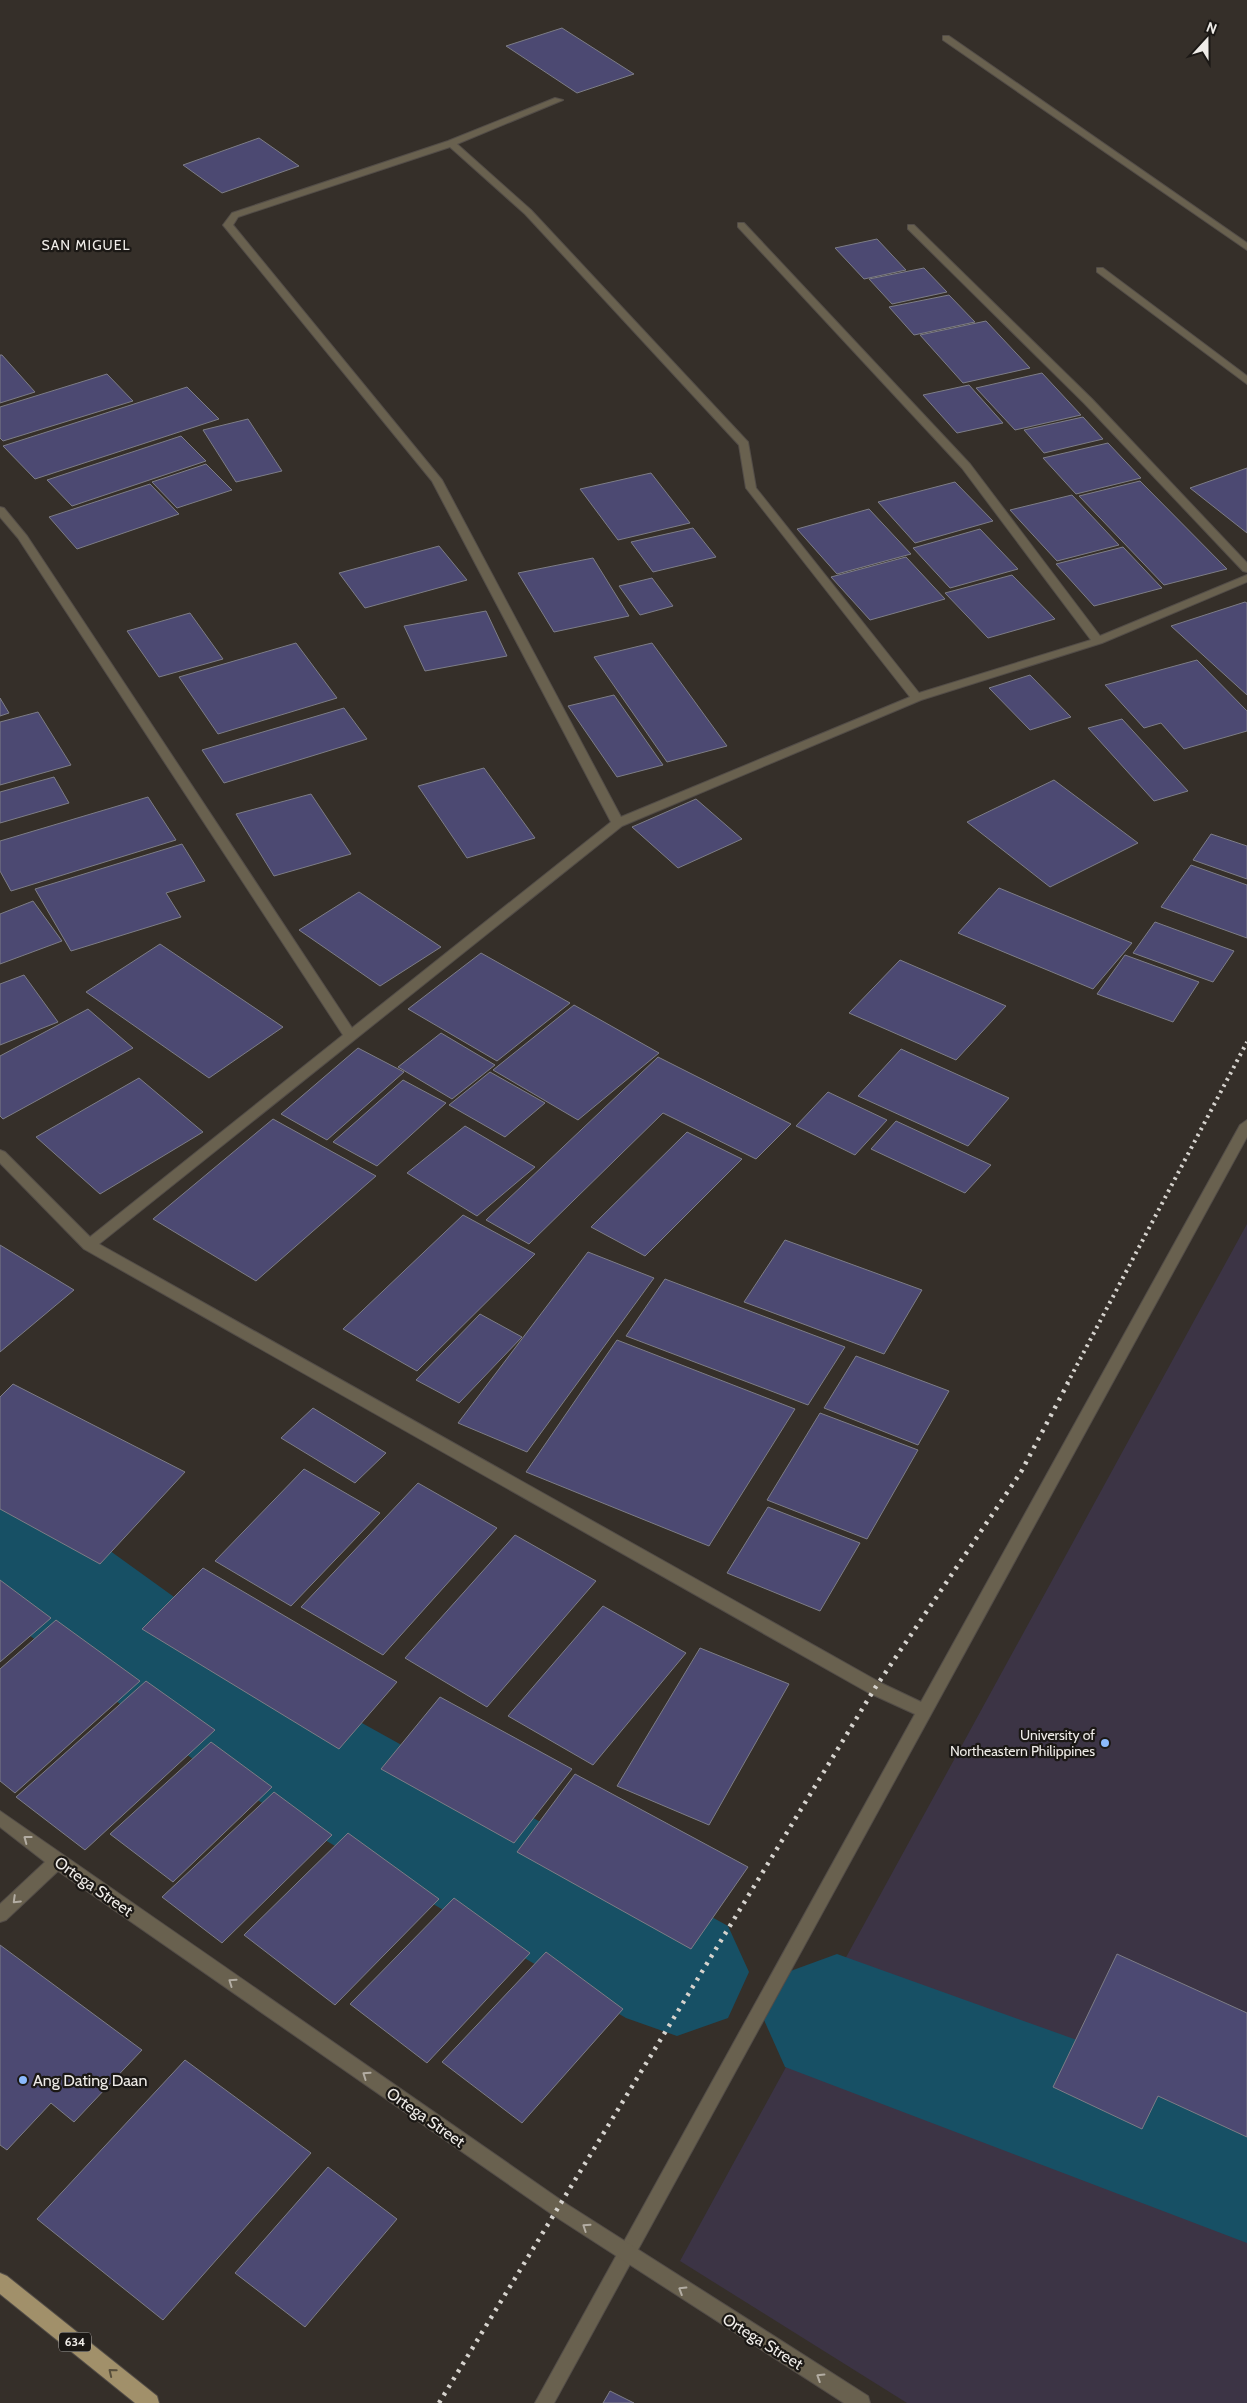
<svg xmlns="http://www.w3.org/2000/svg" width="1247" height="2403" font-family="Cabin,sans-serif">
	<rect width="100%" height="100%" fill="#352f29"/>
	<polygon fill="#3c3445" points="1247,1224 1247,2403 907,2403 680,2261"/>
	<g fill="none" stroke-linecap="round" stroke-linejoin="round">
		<g fill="#175065" fill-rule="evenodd">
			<polygon points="0,1489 45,1504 306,1692 728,1926 749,1972 728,2018 677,2036 626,2018 210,1772 0,1613"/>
			<polygon points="837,1954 1247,2101 1247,2243 785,2067 764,2020 785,1973"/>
		</g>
	</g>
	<g fill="#4c4972" stroke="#7d7d86">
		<polygon points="562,28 634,74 577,93 506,46"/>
		<polygon points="259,138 299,166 222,193 183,165"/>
		<polygon points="877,239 906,270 864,279 835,248"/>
		<polygon points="924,268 947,292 892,304 869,279"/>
		<polygon points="949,295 975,322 914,335 889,307"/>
		<polygon points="986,321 1030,368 963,383 920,335"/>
		<polygon points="0,355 2,355 35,392 0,403"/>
		<polygon points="1042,373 1081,415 1015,430 976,388"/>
		<polygon points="107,374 133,401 3,441 0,438 0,407"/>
		<polygon points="969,385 1003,423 957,433 923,395"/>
		<polygon points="187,387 219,419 35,479 3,446"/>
		<polygon points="1083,417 1103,439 1044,453 1024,430"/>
		<polygon points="248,419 282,471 236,482 203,430"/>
		<polygon points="181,436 206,461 72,506 47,480"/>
		<polygon points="1108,443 1141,478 1076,494 1043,458"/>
		<polygon points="206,464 232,490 177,508 152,482"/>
		<polygon points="1247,468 1247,533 1190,488"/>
		<polygon points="651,473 690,523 618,540 580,489"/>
		<polygon points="1140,481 1227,569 1164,585 1079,496"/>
		<polygon points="955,482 993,521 915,543 878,502"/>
		<polygon points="150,484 179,514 77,549 49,517"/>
		<polygon points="1072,495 1119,545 1057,561 1010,510"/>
		<polygon points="869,509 911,554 837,574 797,529"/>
		<polygon points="693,528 716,557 653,572 631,542"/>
		<polygon points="980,529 1018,569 950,588 913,548"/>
		<polygon points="439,546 467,580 365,608 339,573"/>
		<polygon points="1123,547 1162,588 1094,606 1056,564"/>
		<polygon points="906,557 945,599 870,620 831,577"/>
		<polygon points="593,558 629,616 554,632 518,573"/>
		<polygon points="1012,575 1055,619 988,638 945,593"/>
		<polygon points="652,578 673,606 640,615 619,586"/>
		<polygon points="1245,602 1247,603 1247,695 1171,626"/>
		<polygon points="486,611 507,656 425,671 404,626"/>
		<polygon points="190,613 223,659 159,677 127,631"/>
		<polygon points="296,643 337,698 218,734 179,677"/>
		<polygon points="652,643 727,746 667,762 594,657"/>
		<polygon points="1197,660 1247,711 1247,731 1184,749 1161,723 1144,728 1105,685"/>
		<polygon points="1030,675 1071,717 1030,730 989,688"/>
		<polygon points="614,695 663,765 617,777 568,706"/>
		<polygon points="0,698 9,713 0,716"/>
		<polygon points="344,708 367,739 224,783 202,750"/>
		<polygon points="38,712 71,765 0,785 0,722"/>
		<polygon points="1122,719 1188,791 1154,801 1088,728"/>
		<polygon points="484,768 535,838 467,858 418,786"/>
		<polygon points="54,777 69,803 0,823 0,792"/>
		<polygon points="1054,780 1138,843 1050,887 967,822"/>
		<polygon points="311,794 351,854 274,876 236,814"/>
		<polygon points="148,797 176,840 11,891 0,871 0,841"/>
		<polygon points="696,799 742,839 678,868 632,827"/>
		<polygon points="1211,834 1247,846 1247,879 1193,860"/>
		<polygon points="182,844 205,881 166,893 181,917 71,951 35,889"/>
		<polygon points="1191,865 1247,885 1247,938 1161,907"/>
		<polygon points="999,888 1132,943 1093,989 958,933"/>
		<polygon points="359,892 441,947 380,986 299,930"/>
		<polygon points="33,901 62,941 0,964 0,914"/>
		<polygon points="1155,922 1234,951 1213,982 1133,953"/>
		<polygon points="160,944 283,1027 209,1078 86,992"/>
		<polygon points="481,953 570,1003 497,1061 408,1009"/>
		<polygon points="1125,955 1199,982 1173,1022 1097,994"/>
		<polygon points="900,960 1006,1006 956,1060 849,1013"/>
		<polygon points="24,975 58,1022 0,1045 0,984"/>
		<polygon points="574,1005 659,1053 578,1120 493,1070"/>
		<polygon points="88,1009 133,1048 3,1119 0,1116 0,1056"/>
		<polygon points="441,1033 495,1065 452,1099 398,1067"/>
		<polygon points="358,1048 404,1072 327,1140 281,1114"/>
		<polygon points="901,1049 1009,1098 968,1146 858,1096"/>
		<polygon points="658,1057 791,1124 756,1159 663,1113 529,1244 486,1220"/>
		<polygon points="490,1072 545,1103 505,1137 449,1105"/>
		<polygon points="139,1078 203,1132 100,1194 36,1137"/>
		<polygon points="403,1080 446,1103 377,1166 333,1142"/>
		<polygon points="828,1092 887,1120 855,1155 796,1126"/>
		<polygon points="273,1119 376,1176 256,1281 153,1219"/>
		<polygon points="896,1121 991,1165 965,1193 871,1149"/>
		<polygon points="465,1126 535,1167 477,1216 407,1173"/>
		<polygon points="687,1132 742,1159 645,1256 591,1227"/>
		<polygon points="463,1215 535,1254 417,1371 343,1329"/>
		<polygon points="785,1240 922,1290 884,1354 744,1302"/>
		<polygon points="0,1245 74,1290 0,1352"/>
		<polygon points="588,1252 654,1278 527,1452 458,1423"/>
		<polygon points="665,1279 845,1347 808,1405 626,1336"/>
		<polygon points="480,1314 522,1337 459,1403 416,1380"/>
		<polygon points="617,1340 795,1409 709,1546 526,1472"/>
		<polygon points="856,1356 949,1391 918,1445 824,1408"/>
		<polygon points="13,1384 185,1472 100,1564 0,1509 0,1397"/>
		<polygon points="313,1408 386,1453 355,1483 281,1438"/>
		<polygon points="820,1413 918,1450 867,1539 767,1500"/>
		<polygon points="304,1469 380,1513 291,1606 215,1561"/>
		<polygon points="418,1483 497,1528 383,1655 301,1607"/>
		<polygon points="768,1507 860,1543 820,1611 727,1573"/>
		<polygon points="515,1535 596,1581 487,1707 405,1658"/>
		<polygon points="203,1568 397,1682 339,1749 142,1629"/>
		<polygon points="0,1580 51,1618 0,1662"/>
		<polygon points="603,1606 686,1653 593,1765 508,1716"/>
		<polygon points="56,1620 140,1681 15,1793 0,1781 0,1669"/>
		<polygon points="700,1648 789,1684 709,1825 617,1786"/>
		<polygon points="146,1681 215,1730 85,1850 16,1797"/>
		<polygon points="440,1697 572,1769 514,1843 381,1769"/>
		<polygon points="211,1742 272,1787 173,1882 110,1834"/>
		<polygon points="575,1774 748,1867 691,1949 517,1852"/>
		<polygon points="274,1792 332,1835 222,1943 162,1897"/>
		<polygon points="348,1833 439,1899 335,2005 244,1935"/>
		<polygon points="454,1898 530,1953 427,2063 350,2004"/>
		<polygon points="0,1945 142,2050 74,2122 51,2103 7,2150 0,2145"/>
		<polygon points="546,1952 623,2009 522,2123 442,2062"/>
		<polygon points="1117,1954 1247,2013 1247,2137 1158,2096 1142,2129 1053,2087"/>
		<polygon points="185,2060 311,2153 163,2320 37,2219"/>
		<polygon points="328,2167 397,2219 305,2327 235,2273"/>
		<polygon points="610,2391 634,2403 603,2403"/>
	</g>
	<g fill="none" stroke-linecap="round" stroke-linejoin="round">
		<g stroke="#534d48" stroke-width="2">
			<g id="minor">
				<polygon points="943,36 949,36 1247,243 1247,250 943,40"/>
				<path d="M555 98 563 100 457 144 531 210 748 442 756 488 919 693 1091 640 962 468 738 227V223H744L970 464 1100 636 1247 575V582L1102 643 921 700 622 826 99 1244 881 1683 921 1702 1240 1125 1247 1120V1137L554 2403H535L915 1714 869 1693 84 1249 0 1163V1150L5 1152 90 1237 343 1035 18 538 0 517V507L4 508 27 536 352 1028 611 822 432 481 223 225 232 213 448 141ZM450 147 525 214 739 445 746 488 910 697 621 817 442 480 233 225 238 217Z"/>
				<polygon points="908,225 914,225 1092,399 1247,563 1247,572 1243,571 1084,403 908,229"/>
				<polygon points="1097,268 1103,268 1247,376 1247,384 1097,272"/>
			</g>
		</g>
		<g stroke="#534d48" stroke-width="2">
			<polygon id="tertiary" points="0,1811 565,2203 868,2396 870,2403 844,2403 553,2215 58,1871 6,1920 0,1922 0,1904 45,1862 0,1827"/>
		</g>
		<g stroke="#534d48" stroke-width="2">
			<polygon id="primary" points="0,2273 7,2276 157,2396 159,2403 135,2403 0,2294"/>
		</g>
		<use href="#minor" fill="#69614f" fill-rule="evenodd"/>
		<use href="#tertiary" fill="#69614f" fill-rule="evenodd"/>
		<use href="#primary" fill="#a1906a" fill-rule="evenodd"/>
		<polyline stroke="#d6d3ce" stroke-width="4" stroke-dasharray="2.5 4.5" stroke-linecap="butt" points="1067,1384 1247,1042"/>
		<polyline stroke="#d6d3ce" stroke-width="4.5" stroke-dasharray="3 6" stroke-linecap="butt" points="439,2403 875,1688 1021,1472 1068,1383"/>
	</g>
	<defs><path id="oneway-chevron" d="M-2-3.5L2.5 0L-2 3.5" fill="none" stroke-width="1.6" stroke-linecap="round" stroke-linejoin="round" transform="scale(1.25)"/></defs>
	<g stroke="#b3ada3">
		<use href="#oneway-chevron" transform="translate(27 1839) rotate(-143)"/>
		<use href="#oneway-chevron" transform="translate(16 1900) rotate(136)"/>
		<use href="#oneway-chevron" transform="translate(232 1982) rotate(-145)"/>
		<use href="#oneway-chevron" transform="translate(366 2075) rotate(-145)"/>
		<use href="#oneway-chevron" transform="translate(586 2227) rotate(-146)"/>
		<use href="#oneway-chevron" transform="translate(682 2290) rotate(-148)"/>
		<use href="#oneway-chevron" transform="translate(820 2377) rotate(-148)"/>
	</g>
	<use stroke="#574e3b" href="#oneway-chevron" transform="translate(112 2372) rotate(-141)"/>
	<g fill="#8bbafc" stroke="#1b1815" stroke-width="2">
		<circle cx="1105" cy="1743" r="5"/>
		<circle cx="23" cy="2080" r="5"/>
	</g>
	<g text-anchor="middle" stroke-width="4.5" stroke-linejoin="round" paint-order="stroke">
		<rect fill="#1b1815" stroke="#afaca9" stroke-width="1" x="59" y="2332.5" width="32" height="19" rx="4"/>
		<g font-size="12" font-weight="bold" fill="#efece8">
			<text x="75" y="2346">634</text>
		</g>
		<g font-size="14" letter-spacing="1" fill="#efece8" stroke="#1b1815">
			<text x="86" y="250">SAN MIGUEL</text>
		</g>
		<g font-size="14" fill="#efece8" stroke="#1b1815" text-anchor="end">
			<text x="1095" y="1740">University of<tspan x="1095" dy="16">Northeastern Philippines</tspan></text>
		</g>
		<g font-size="16" fill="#efece8" stroke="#1b1815">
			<text transform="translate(94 1886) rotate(35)" y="6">Ortega Street</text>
			<text transform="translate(426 2117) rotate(35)" y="6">Ortega Street</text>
			<text transform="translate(763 2341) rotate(32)" y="6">Ortega Street</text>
		</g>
		<g font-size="16" fill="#efece8" stroke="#1b1815" text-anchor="start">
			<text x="33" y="2086">Ang Dating Daan</text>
		</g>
	</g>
	<g transform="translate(1207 40) rotate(21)" stroke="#1b1815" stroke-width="4" paint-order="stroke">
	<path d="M0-4L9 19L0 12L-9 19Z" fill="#efece8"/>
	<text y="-8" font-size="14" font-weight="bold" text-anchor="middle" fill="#efece8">N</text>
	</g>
</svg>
